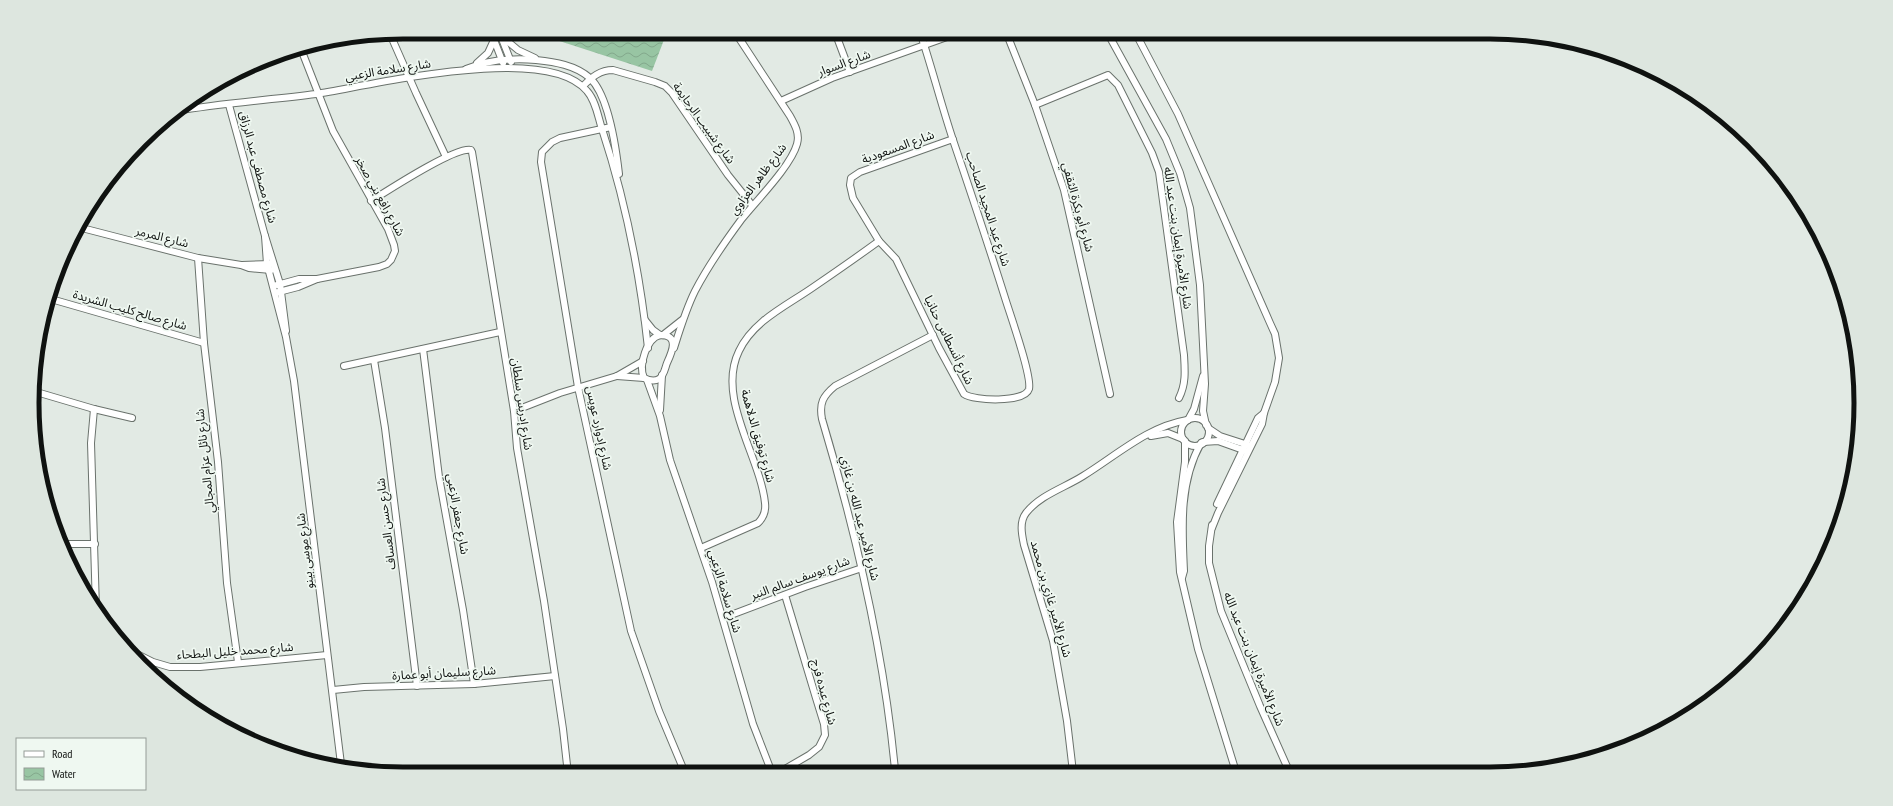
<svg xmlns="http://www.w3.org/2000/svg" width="1893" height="806" font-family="'PT Sans Narrow','Noto Sans Arabic',sans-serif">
<defs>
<pattern id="water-waves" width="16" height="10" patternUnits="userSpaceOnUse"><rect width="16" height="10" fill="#98c5a3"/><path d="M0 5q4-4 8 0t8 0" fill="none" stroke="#82a88b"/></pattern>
</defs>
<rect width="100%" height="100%" fill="#e2eae4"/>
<polygon fill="url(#water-waves)" points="545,32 667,32 652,71 544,36"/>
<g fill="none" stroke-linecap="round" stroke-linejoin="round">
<g stroke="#6a726c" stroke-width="8">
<g id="street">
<polyline points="491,32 503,63"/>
<polyline points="835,32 850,72"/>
<path d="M920,32C932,68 941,104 953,140C971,193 989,247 1006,301C1011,317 1032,376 1029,389C1025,403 974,401 964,394L939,348L896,259L879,241L853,198L850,185L851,178L860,172L953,139"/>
<polyline points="1006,32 1035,105 1064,190 1110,394"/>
<polyline points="1107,32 1166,139 1180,173 1190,208 1200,285 1205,384 1203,411 1206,425"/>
<polyline points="1135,32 1178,114 1270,323 1275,334 1279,358 1275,382 1264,413 1262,424 1218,513 1212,528"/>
<polyline points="390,34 416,93 446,157"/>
<polyline points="500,35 518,50 535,58"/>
<polyline points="502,39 511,62"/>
<polyline points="477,63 488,53 494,40"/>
<path d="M466,69C488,60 512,58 536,60C555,62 575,65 590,78C609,96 616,148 619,174"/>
<path d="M583,86C592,77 600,70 613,70L655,82L665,86L672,93L728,175L752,205"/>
<polyline points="781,101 832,78 961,32"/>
<polyline points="229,105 265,236 280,284 286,331"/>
<path d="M1035,105L1108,75L1118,85L1152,153L1159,172L1184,355C1185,371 1186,384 1179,398"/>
<path d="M176,111C222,103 270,100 316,94C374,85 546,42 587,91C596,101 598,117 602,129C625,199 640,274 648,348"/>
<polyline points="611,127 560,138 552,142 542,152 541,162 578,387 631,631 659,711 685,773"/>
<path d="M371,201C387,191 456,146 471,150L472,152L514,411L517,448L544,601L563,729L568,774"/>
<polyline points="78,227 198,258 241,265 249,268 271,270"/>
<polyline points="265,236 267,264 286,337 294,381 341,764"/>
<polyline points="198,258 204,343 218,462 227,583 238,662"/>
<polyline points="242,265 271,264"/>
<polyline points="277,285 299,279 317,279"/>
<polyline points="275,293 298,287 317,279 379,267 387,264 391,260 395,251 394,245 388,229 333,131 301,49"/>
<polyline points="51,299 204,343"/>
<polyline points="645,320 653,330 660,335"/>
<path d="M660,335C680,335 672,352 667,363C665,368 664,376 659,379C654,382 648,380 644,378C638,365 647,338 660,335Z"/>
<polyline points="663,335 682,320"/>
<path d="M674,348C680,329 686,309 695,291C708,266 724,243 741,220C756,201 791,166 797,144C800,134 795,125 790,116L735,32"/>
<polyline points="423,349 439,477 463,610 474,684"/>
<polyline points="374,360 385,428 417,686"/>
<polyline points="344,366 500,332"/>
<polyline points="617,376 644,378"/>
<polyline points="647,380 660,416 670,460 712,582 753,724 772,773"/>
<polyline points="33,391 94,409 132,418"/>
<polyline points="94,409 91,443 96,609"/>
<polyline points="660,410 662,375"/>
<polyline points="514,411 560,393 617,376 643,361"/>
<circle cx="1195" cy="432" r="14"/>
<polyline points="1188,420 1194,409 1203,376"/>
<polyline points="1208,428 1220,436 1248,445"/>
<polyline points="1151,436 1168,433 1183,439"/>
<polyline points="1185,441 1185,462 1177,522 1180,572 1198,649 1236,772"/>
<polyline points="1203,442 1218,441 1246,451"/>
<polyline points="1217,504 1258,418 1264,413"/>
<polyline points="1212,525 1209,546 1209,563 1221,611 1260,706 1289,771"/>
<polyline points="65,544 95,544"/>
<path d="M701,548L758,523C764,517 766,511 765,503C760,456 716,398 739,351C753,321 786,306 812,288C834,273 857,257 879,241"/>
<path d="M1182,578L1184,571C1182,528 1179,482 1201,443"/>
<polyline points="723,618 805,587 862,568"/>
<polyline points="125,648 153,662 170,667 200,667 327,655"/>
<polyline points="333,690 364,687 474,684 555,676"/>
<path d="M895,770C884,652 856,533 822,419C819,403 823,396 835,386L933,335"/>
<path d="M1073,772L1067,721L1053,641L1024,545C1022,535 1019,522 1026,513C1040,495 1064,488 1083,476C1117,455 1147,427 1187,420"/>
<polyline points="394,773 568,771"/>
<polyline points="778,773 809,755 819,747 825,735 824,724 816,698 785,595"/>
</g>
</g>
<use href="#street" stroke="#fff" stroke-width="6"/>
</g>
<g text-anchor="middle" stroke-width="3.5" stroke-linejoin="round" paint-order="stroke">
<g font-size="12" fill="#0f1210" stroke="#eff8f1">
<text transform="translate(844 63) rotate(-20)" y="4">شارع السوار</text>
<text transform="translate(388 70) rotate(-9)" y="4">شارع سلامة الزعبي</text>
<text transform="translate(704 123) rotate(54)" y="4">شارع شبيب الرحايمة</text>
<text transform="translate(898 147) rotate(-20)" y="4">شارع المسعودية</text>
<text transform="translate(258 167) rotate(75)" y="4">شارع مصطفى عبد الرزاق</text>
<text transform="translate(758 179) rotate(-53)" y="4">شارع ظاهر العزاوي</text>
<text transform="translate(380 196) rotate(61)" y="4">شارع رافع بني صخر</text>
<text transform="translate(1078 207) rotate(75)" y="4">شارع أبو بكرة الثقفي</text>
<text transform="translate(988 209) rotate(72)" y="4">شارع عبد المجيد الصاحب</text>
<text transform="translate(162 237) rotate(14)" y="4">شارع المرمر</text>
<text transform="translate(1178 238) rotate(82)" y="4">شارع الأميرة إيمان بنت عبد الله</text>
<text transform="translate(130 310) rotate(16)" y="4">شارع صالح كليب الشريدة</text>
<text transform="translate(949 340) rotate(64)" y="4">شارع أنسطاس حنانيا</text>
<text transform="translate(522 404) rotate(82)" y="4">شارع إدريس سلطان</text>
<text transform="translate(599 428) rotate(78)" y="4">شارع إدوارد عويس</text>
<text transform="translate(758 436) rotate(74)" y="4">شارع توفيق الدلاهمة</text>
<text transform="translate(205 461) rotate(-96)" y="4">شارع نائل عزام المجالي</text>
<text transform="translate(458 514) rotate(80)" y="4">شارع جعفر الزعبي</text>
<text transform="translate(860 518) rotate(76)" y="4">شارع الأمير عبد الله بن غازي</text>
<text transform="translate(386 524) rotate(-97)" y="4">شارع حسن العساف</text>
<text transform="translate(305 551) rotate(-97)" y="4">شارع موسى بينو</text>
<text transform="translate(800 578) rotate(-20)" y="4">شارع يوسف سالم النبر</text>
<text transform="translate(725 591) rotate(73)" y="4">شارع سلامة الزعبي</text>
<text transform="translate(1051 599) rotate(74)" y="4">شارع الأمير غازي بن محمد</text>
<text transform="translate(235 651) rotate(-4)" y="4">شارع محمد خليل البطحاء</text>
<text transform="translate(1254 659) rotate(68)" y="4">شارع الأميرة إيمان بنت عبد الله</text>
<text transform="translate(444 673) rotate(-3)" y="4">شارع سليمان أبو عمارة</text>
<text transform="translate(824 692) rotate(75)" y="4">شارع عبده فرج</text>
</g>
</g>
<path d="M0 0H1893V806H0ZM403 39H1490A364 364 0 0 1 1854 403V403A364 364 0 0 1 1490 767H403A364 364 0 0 1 39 403V403A364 364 0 0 1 403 39Z" fill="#dde6df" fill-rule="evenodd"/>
<path fill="none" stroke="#0f1210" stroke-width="5" d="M403 39H1490A364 364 0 0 1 1854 403V403A364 364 0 0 1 1490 767H403A364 364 0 0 1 39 403V403A364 364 0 0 1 403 39Z"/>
<rect x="16" y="738" width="130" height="52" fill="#eff8f1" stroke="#959c97"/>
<rect x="24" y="751" width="20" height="6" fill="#ffffff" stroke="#959c97"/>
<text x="52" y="758" font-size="12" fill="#0f1210">Road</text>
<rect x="24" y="768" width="20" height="12" fill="url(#water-waves)" stroke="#959c97"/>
<text x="52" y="778" font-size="12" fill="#0f1210">Water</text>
</svg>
